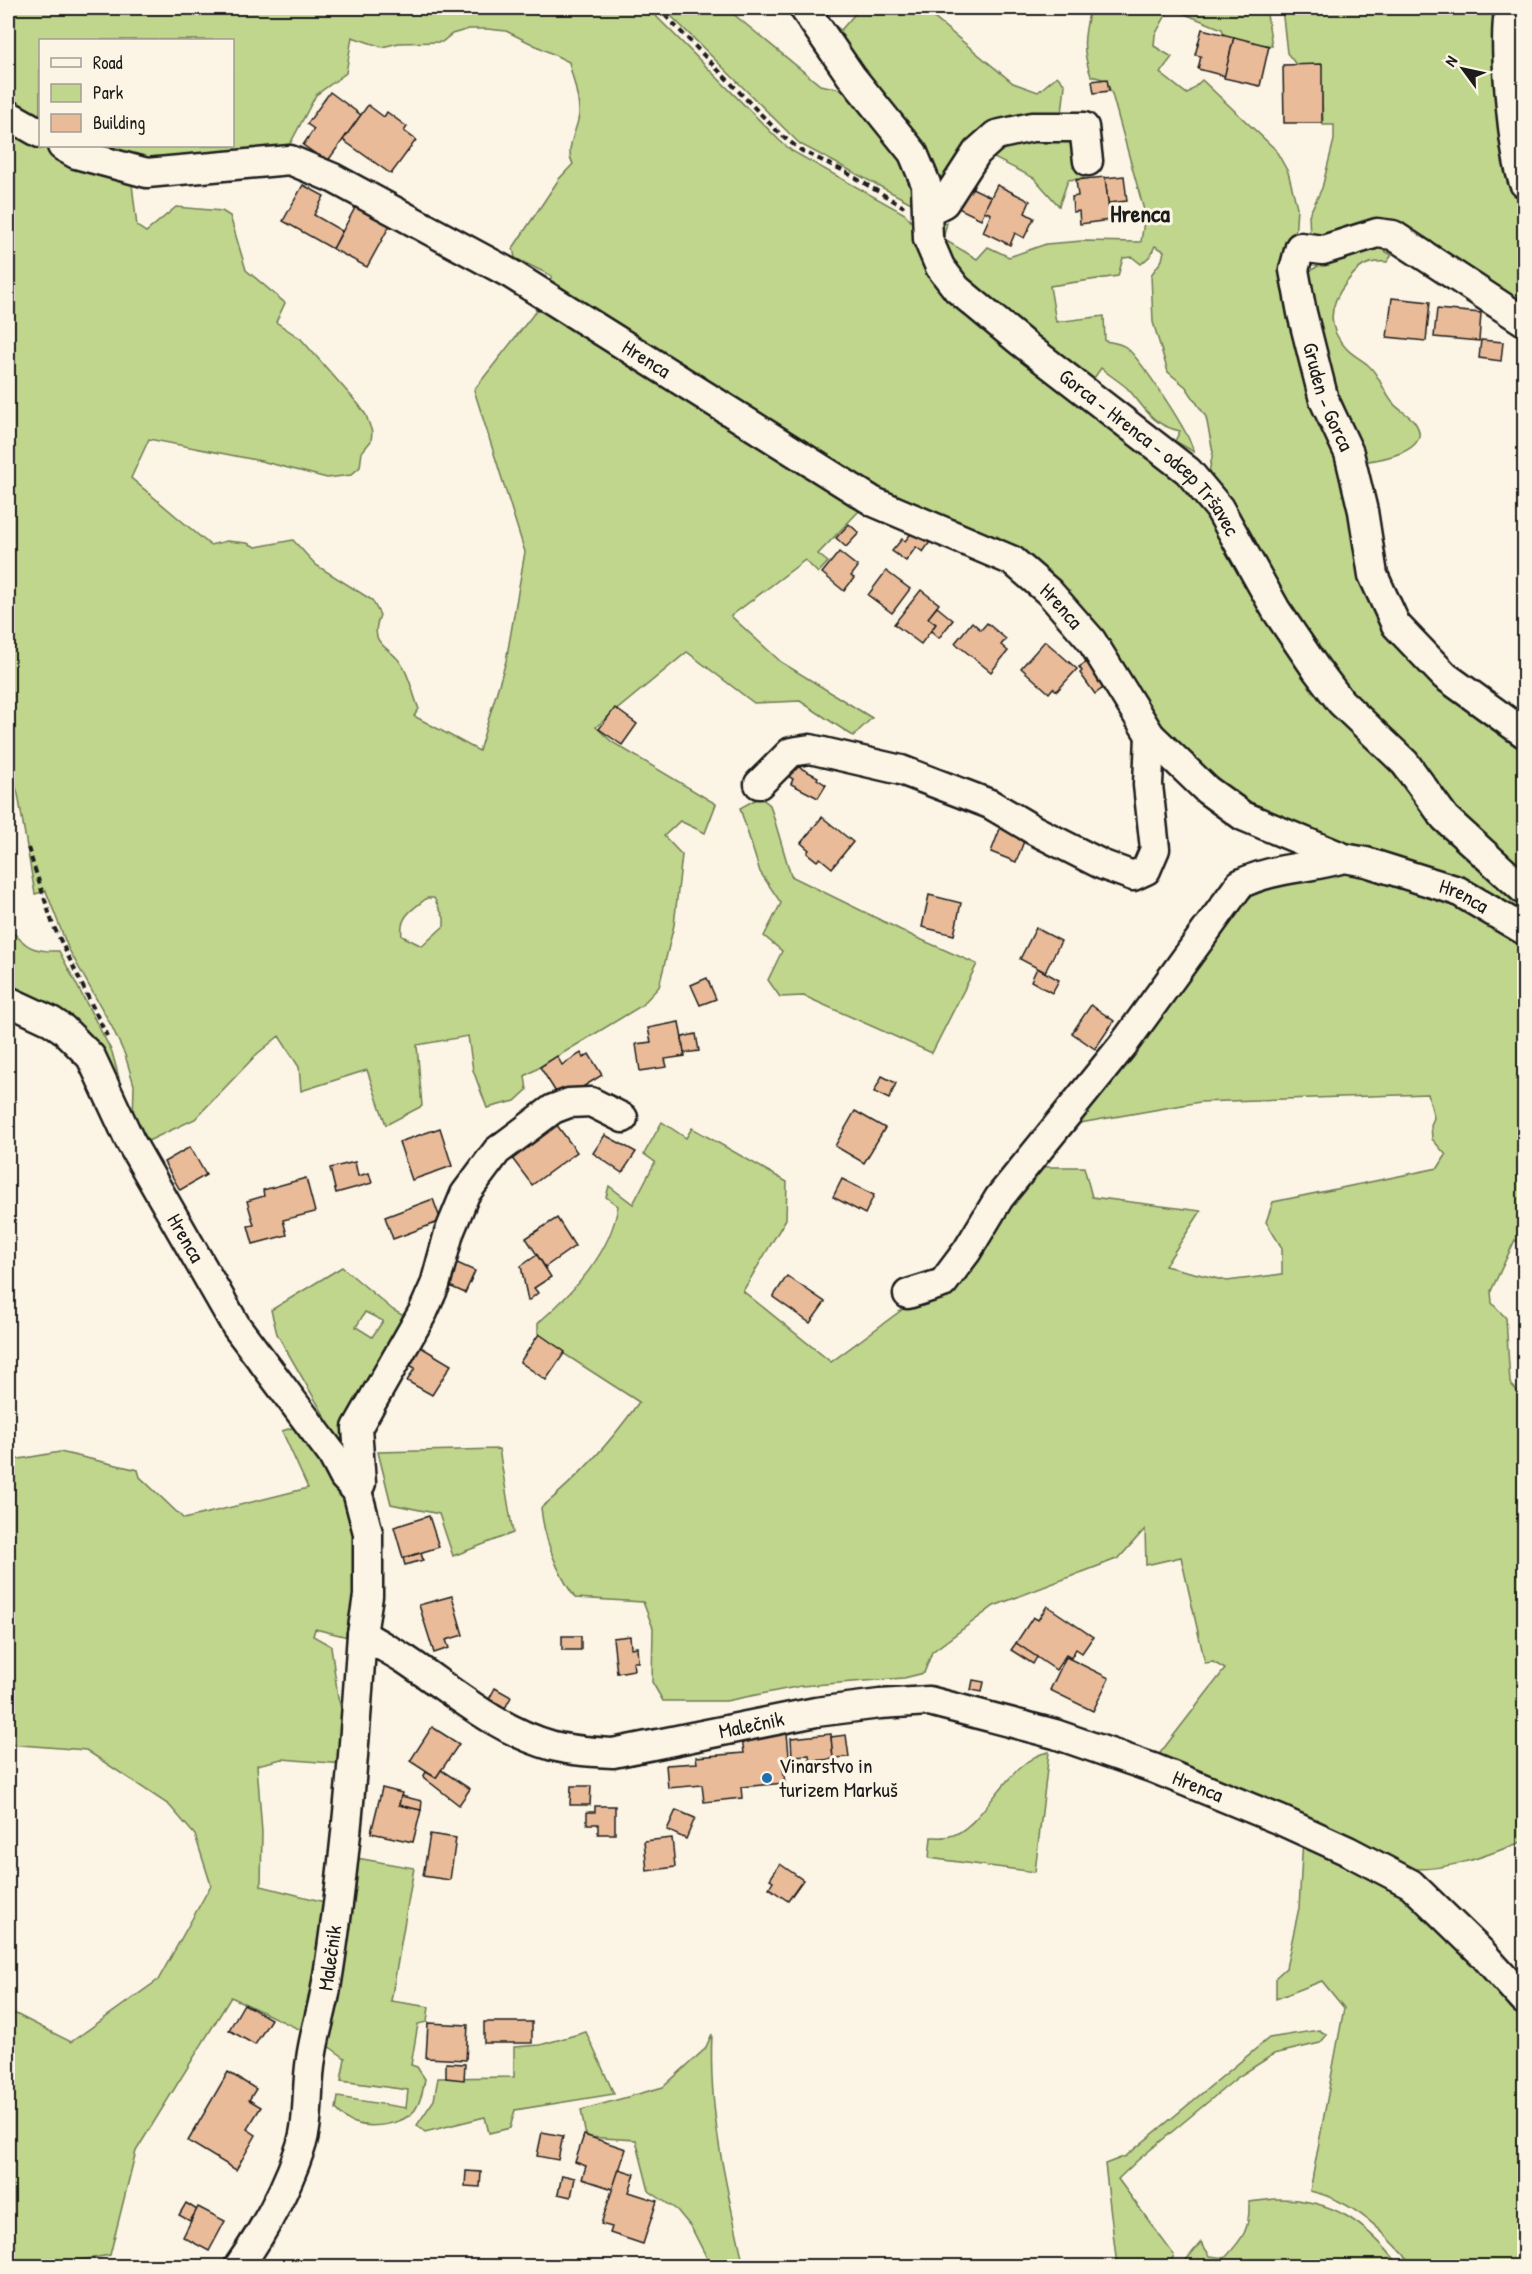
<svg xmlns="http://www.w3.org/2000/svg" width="1532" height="2274" font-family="'Patrick Hand',sans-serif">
<rect width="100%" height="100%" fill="#fcf5e5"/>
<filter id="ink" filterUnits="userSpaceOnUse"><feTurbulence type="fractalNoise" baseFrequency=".0167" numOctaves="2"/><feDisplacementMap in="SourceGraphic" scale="12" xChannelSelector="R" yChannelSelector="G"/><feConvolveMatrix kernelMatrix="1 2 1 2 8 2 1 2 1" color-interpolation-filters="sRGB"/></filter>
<g filter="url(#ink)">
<g fill="#bfd68c" stroke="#6e7954" stroke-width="1.5" fill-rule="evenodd">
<path d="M8,8H648L780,141L792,151L905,214L915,226L920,246L1188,477L1309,666L1415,802L1450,836L1524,897V922L1313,837L1222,789L1178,751L1028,556L997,536L993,539L898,505L545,287L552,276L515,258L513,248L559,179L573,164C564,148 578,130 579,114C580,98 572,77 569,62L506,31L487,29H469L452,34L442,42L399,43L382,47L352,37L346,73L316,95L282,159L129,163L79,146H232V40H40V125L8,103Z"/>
<polygon points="663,8 726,8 820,85 855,92 922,190 913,204 800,144"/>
<polygon points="860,8 922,8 1013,83 1038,92 1057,76 1065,85 1061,123 1011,126 938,194 827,20 841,30"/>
<path d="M1090,8H1115L1125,13L1130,8H1266L1272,46L1225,37L1222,29L1170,8L1155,35L1154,46L1172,57L1160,73L1187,94L1202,80L1275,149L1288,172L1297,207L1294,257L1284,298L1288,322L1300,363L1332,426L1368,583L1524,743V882L1497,859L1317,660L1208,477L1213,452L1206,417L1186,387L1168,372L1153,322L1151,275L1162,260L1164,251L1155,246L1150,256L1141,264L1132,257L1123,258L1118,276L1050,286L1056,322L1104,316L1105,341C1112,342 1121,343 1127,348C1143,363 1189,432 1194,452L1175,441L1180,431C1151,425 1145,407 1127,388C1119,381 1109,375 1101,368L1088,387L951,270L939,225L947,223L943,239L977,259L988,247L1009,257L1046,244L1082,241L1141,242L1145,214L1112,94L1106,80L1091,76C1081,48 1084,36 1090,8Z"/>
<polygon points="1282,8 1496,8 1493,44 1524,195 1524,304 1522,305 1420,248 1310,238 1309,215 1322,188 1334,140 1334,125 1323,125 1321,70 1298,67 1287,53"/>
<path d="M8,120L51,149L131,176L137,226L146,232L176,207L222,211L230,216L246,270L285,303L276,322L301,339L359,405L366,415L372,432L371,441L362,452L360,467L351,475L327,478L261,461L149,439L131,478L210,545L227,541L247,543L256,547L293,540L316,565L372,600L380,615C367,648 391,645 402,665C410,677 413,695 419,709L414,716L479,751L506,661L525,552L474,390L543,302L861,509L818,554L828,562L818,573L805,560L731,616L781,662L872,718L853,736L800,701L754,703L687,652L596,727L612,742L716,804L705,833L680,821L664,836L682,855L674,925L659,987L641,1006L525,1076L527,1090L515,1101L487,1108L473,1070L468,1036L417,1045L422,1106L386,1125L367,1070L301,1091L299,1067L279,1036L257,1054L195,1119L146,1142L133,1121L134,1085L125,1055L112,1027L68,948L46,891L35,894L18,794L8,763ZM427,898H434L444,918V926L422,946L402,936C399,916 412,910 427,898Z"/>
<polygon points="1054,134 1084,144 1084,178 1068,180 1059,206 1034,178 986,154 989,148"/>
<path d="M1377,247L1392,255L1387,262C1367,260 1358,267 1346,283C1329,305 1326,327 1346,348C1352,355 1361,359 1368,365C1380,375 1383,392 1393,403C1399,411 1411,415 1416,424C1433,452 1378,460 1362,462L1355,431L1340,396L1316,352L1305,274L1333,257Z"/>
<polygon points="760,797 770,805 791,876 915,937 977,964 932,1053 804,996 780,997 768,980 782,951 764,936 781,903 760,872 740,808"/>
<path d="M1353,872L1432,890L1524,941V1247L1515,1240L1491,1291L1492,1303L1506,1318L1510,1383L1520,1394L1524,1392V1841C1486,1856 1448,1871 1406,1869L1157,1757L1225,1669L1213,1662L1205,1663L1181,1557L1146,1565L1145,1529L1119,1558L994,1606L932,1652L924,1673L904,1678L801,1686L726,1701H663L652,1682L653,1628L643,1602L575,1598C557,1572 544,1539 541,1508C579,1477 610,1443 639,1402L541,1339L538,1333V1323C573,1293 611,1253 618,1206L606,1197L609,1186L633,1204L655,1162L644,1154L662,1122L686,1138L692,1128L787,1182L786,1219L743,1291L831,1362L926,1292L1237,897L1298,875ZM1428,1094L1434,1118L1431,1125L1432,1139L1446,1155L1438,1168L1273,1202L1266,1222L1282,1248V1274L1227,1281L1165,1266L1201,1211L1092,1197L1084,1167H1046L1047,1159L1080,1123L1200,1102Z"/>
<path d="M8,927C26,947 32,952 59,951L112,1052L119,1078L114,1082L8,992Z"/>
<path d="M342,1267L393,1310L411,1320L391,1361L357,1475L324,1433L328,1422L277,1334L271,1310ZM365,1312L383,1321L372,1337L356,1327Z"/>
<polygon points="301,1425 359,1523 356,1639 315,1629 313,1636 331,1646 338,1697 344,1720 343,1764 282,1759 257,1765 262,1832 261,1886 329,1903 309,2034 231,1997 136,2151 110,2255 47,2266 8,2266 8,2010 71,2042 158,1980 211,1885 195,1835 169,1805 86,1750 8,1744 8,1461 60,1452 138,1470 140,1477 184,1519 308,1488 282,1431"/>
<polygon points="499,1449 513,1533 453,1556 439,1514 391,1504 378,1452"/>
<path d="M1049,1752L1035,1872L929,1858L931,1837C937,1837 944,1838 950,1836C983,1829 1008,1758 1049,1752Z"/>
<path d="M1303,1838L1359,1866L1419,1907L1524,2013V2266H1414C1385,2233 1355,2201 1310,2191L1344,2008L1322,1981L1276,1999V1977L1286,1968L1299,1908Z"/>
<path d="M351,1857L414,1868L391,2001L429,2007L427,2022L418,2024L411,2065L417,2067L425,2079C423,2090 421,2101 415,2110C403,2125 372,2129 354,2123C346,2121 341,2114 336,2109L338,2097L406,2108L408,2090L341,2081L345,2058L321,2041Z"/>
<polygon points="1319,2030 1327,2035 1320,2043 1274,2054 1238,2077 1138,2160 1118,2179 1174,2255 1169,2266 1117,2266 1105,2164 1126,2156 1269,2038"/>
<polygon points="586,2032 614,2094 515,2110 510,2128 489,2133 485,2117 425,2132 417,2125 434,2100 438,2078 514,2077 514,2047 540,2045"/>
<path d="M712,2034C708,2113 727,2190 744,2266H711L691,2227L677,2210L649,2191L636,2140L586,2137L581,2110L663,2087L705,2049Z"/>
<path d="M1275,2199C1333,2198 1366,2223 1400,2266H1181L1201,2242L1210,2256L1225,2258C1243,2238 1250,2230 1249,2202Z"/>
</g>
<g fill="#e9bb99" stroke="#1c1c1c" stroke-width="1.5">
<polygon points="1202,29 1234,37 1225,76 1198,69 1201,56 1195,55"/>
<polygon points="1234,37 1269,46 1260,86 1224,78"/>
<polygon points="1322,64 1322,123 1284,123 1283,65"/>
<polygon points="1107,79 1109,91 1094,93 1092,81"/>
<polygon points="330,92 361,115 327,162 303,145 314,129 307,124"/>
<polygon points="368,105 384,117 387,112 407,127 404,131 416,140 391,174 343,140"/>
<polygon points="1124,176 1127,201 1108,203 1105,178"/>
<polygon points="1105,177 1110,220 1080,224 1079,211 1073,212 1072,197 1078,196 1076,180"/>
<polygon points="303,185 324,196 314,215 342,231 333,249 283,221"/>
<polygon points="966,185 991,197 981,219 956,207"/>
<polygon points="997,185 1030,201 1025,213 1034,218 1024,238 1015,233 1010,245 983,232 991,214 984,211"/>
<polygon points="356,206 390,225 367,267 333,249"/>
<polygon points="1392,298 1430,302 1426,341 1387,337"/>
<polygon points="1437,309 1481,313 1479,341 1434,337"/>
<polygon points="1481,340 1503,342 1501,361 1479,358"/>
<polygon points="849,524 859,533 846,547 836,538"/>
<polygon points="914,530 930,542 923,552 916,547 906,561 892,551 902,539 905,541"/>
<polygon points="839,552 858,567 851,576 854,578 844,591 822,573"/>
<polygon points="886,571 910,589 892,613 868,595"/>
<polygon points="921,590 939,604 928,618 936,624 921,644 894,624"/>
<polygon points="937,607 953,620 939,638 931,631 936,624 928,618"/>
<polygon points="972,622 981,630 987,623 1006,639 1001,645 1008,651 991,672 955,643"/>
<polygon points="1045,641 1077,669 1057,691 1053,688 1049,693 1021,668"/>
<polygon points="1090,660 1107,685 1095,694 1080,673 1082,671 1079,667"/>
<polygon points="615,708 637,724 622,745 599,729"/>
<polygon points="791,763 818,777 817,779 826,785 818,798 791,784 793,779 785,774"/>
<polygon points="822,817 853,842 832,868 820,858 817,861 807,853 809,850 801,843"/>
<polygon points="1001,826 1026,836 1016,862 991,852"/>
<polygon points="929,895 961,903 954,935 922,927"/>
<polygon points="1036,928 1061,941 1045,972 1020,959"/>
<polygon points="1037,968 1059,980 1052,993 1031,981"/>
<polygon points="707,978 716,999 700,1005 691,985"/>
<polygon points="1091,1005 1114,1021 1095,1049 1072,1033"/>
<polygon points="679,1022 685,1056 665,1059 667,1067 640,1071 636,1044 651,1042 648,1028"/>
<polygon points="696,1034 699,1051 684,1053 682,1037"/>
<polygon points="581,1053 583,1058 589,1054 602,1075 573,1093 559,1097 540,1067 557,1056 562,1065"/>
<polygon points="882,1076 896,1083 889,1099 874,1092"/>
<polygon points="855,1111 885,1128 864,1163 835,1146"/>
<polygon points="553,1120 577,1152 532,1185 508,1153"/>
<polygon points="440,1128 452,1166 412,1180 399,1142"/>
<polygon points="605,1135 636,1152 622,1173 593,1153"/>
<polygon points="190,1147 206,1175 180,1190 164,1162"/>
<polygon points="355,1162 358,1176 369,1173 372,1183 336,1193 330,1168"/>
<polygon points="306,1178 315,1212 283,1220 287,1235 253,1244 248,1226 254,1225 247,1201 264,1196 263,1190"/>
<polygon points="842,1179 874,1195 865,1214 833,1197"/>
<polygon points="433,1199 441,1221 393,1239 385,1217"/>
<polygon points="557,1218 575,1246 545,1267 526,1238"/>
<polygon points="537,1255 551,1277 534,1288 538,1293 528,1301 521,1266"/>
<polygon points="455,1262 475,1271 465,1293 445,1284"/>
<polygon points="787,1276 825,1302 810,1323 773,1297"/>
<polygon points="539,1334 565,1352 546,1380 520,1362"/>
<polygon points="419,1346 451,1365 432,1395 407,1381 415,1368 408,1364"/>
<polygon points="429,1516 439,1547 403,1558 394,1527"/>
<polygon points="421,1553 423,1560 405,1565 403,1558"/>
<polygon points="452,1596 463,1635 446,1640 449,1648 434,1653 419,1605"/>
<polygon points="1047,1606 1093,1637 1082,1653 1076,1649 1071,1658 1066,1655 1056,1670 1016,1643 1033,1617 1038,1620"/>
<rect x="562" y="1636" width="19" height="14"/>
<polygon points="630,1636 631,1648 637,1647 638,1662 633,1662 634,1670 617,1673 613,1638"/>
<polygon points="1016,1643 1037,1657 1033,1664 1011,1650"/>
<polygon points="1066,1657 1109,1678 1093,1711 1050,1690"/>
<polygon points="973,1680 984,1682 982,1692 971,1690"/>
<polygon points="495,1688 511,1697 503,1712 487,1703"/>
<polygon points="432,1727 459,1744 436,1778 410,1761"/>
<polygon points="787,1733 790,1767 783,1768 785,1783 741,1787 742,1798 704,1802 702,1785 668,1788 666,1765 697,1763 696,1757 744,1753 742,1737"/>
<polygon points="831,1734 833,1759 810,1761 809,1755 792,1756 791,1738"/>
<polygon points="846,1735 849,1757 833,1758 831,1737"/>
<polygon points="441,1770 470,1789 459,1805 423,1777 426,1772 436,1778"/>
<polygon points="571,1786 591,1786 590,1805 570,1805"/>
<polygon points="382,1788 402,1793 399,1805 421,1810 413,1842 371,1833"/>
<polygon points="401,1796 422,1801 421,1810 399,1805"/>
<polygon points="595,1806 615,1806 615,1834 598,1834 598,1824 587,1824 587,1812 595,1812"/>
<polygon points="676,1810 695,1818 686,1839 667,1830"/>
<polygon points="430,1834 456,1838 450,1880 423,1876"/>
<polygon points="672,1838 675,1867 647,1871 644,1841"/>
<polygon points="780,1864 803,1880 788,1901 769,1888 773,1881 770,1879"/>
<polygon points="244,2004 271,2019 255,2045 229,2030"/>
<rect x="484" y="2022" width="48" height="21"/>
<polygon points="428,2023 468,2025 466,2060 426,2058"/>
<polygon points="446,2063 465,2064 464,2080 446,2078"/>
<polygon points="228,2072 256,2089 249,2100 261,2107 247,2129 256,2135 236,2170 188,2141"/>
<polygon points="542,2132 563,2136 558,2160 537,2156"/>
<polygon points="584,2135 626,2149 613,2189 582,2179 586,2166 575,2162"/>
<polygon points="619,2169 635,2174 629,2192 657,2201 643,2244 610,2233 612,2227 601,2224"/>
<polygon points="466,2171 481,2172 480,2187 465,2186"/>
<polygon points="562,2175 575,2178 571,2197 558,2194"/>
<polygon points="186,2203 197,2210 190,2221 179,2215"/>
<polygon points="198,2207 225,2221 209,2251 183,2237"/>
</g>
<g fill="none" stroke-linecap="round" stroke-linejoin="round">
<g stroke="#1c1c1c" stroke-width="33">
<g id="minor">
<path id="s1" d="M804,8L851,76L913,153L926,184L928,239L940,267L957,289L1021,342L1188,471L1219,508L1276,610L1316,669L1341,702L1405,763L1445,818L1524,890"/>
<path d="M1510,8C1502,37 1513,154 1524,183"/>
<polyline points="8,115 40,133"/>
<path id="s2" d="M62,146L76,154L147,173L290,160L333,178L511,274L874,502L1013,561L1049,592L1091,640L1150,735L1207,790L1243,816L1344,858L1366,862L1458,891L1524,930"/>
<polyline points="928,211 944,203 977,152 996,135 1032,127 1084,127 1088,161"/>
<path id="s3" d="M1524,321L1393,235L1377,233L1323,250L1300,247L1294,270L1302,313L1324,400L1349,453L1363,511L1373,575L1396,625L1445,676L1524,733"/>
<polyline points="759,784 791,752 810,749 901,770 990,804 1034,830 1103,865 1133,876 1146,870 1155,849 1148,785 1150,735"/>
<path id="s4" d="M8,1001L51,1021L63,1029L91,1057L130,1141L236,1326L332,1454L344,1477L357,1491L368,1533V1596L362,1634C354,1752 345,1871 326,1988C322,2012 314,2035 311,2059C306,2088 310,2121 300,2149C286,2190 263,2232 239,2266"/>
<path d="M908,1294L943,1283L967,1251L999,1198L1123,1045L1240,884C1274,867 1307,869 1344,858"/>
<polyline points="357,1491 361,1483 357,1428 423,1312 435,1285 449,1233 465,1194 497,1151 553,1109 569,1103 591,1102 623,1118"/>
<path id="s5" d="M362,1634C376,1643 392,1651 406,1660C452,1691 498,1731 553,1746C573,1751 593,1752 613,1753L816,1712L880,1704L929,1701L1055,1734L1153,1768L1280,1820L1348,1851L1411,1884L1481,1952L1524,2000"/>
</g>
</g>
<g stroke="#1c1c1c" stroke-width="4" stroke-dasharray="6 4.5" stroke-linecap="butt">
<polyline points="658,8 781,135 802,151 842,170 904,207"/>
<polyline points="28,848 53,925 107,1036"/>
</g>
<use href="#minor" stroke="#fcf5e5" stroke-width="28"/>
</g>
</g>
<circle fill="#1f6fb2" stroke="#fcf5e5" stroke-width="2" cx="767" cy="1778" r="6"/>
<g text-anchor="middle" stroke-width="6" stroke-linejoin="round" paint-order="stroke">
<g font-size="21" fill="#1c1c1c" stroke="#fcf5e5">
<text dy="7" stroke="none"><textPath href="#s2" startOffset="642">Hrenca</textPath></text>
<text dy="7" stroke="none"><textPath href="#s3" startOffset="408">Gruden - Gorca</textPath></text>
<text dy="7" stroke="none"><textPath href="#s1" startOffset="582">Gorca - Hrenca - odcep Tršavec</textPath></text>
<text dy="7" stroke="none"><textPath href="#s2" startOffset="1128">Hrenca</textPath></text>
<text dy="7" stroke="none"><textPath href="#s2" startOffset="1644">Hrenca</textPath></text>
<text dy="7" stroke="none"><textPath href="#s4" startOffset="306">Hrenca</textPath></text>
<text dy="7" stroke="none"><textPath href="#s5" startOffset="424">Malečnik</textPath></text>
<text dy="7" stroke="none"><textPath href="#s5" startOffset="886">Hrenca</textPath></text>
<text transform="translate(330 1958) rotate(-82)" y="7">Malečnik</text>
</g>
<g font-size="21" fill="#1c1c1c" stroke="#fcf5e5" text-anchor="start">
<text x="779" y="1773">Vinarstvo in<tspan x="779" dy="24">turizem Markuš</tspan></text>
</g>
<g font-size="24" font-weight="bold" fill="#1c1c1c" stroke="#fcf5e5">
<text x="1140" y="222">Hrenca</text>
</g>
</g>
<rect width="1532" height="2274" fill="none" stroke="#fcf5e5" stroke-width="30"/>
<rect x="15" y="15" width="1502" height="2244" fill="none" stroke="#1c1c1c" stroke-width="2" filter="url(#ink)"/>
<rect x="39" y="39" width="195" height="108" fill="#fcf5e5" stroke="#a29e95" stroke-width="1.5"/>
<rect x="51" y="58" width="30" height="9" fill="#fcf5e5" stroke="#a29e95" stroke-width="1.5"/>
<text x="93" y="69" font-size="18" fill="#1c1c1c">Road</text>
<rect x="51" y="84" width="30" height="18" fill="#bfd68c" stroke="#a29e95" stroke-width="1.5"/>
<text x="93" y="99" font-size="18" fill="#1c1c1c">Park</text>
<rect x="51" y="114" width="30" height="18" fill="#e9bb99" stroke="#a29e95" stroke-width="1.5"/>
<text x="93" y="129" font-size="18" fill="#1c1c1c">Building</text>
<g transform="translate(1463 69) rotate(303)" stroke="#fcf5e5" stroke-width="4.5" paint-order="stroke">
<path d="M0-4.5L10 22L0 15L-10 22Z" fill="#1c1c1c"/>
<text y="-9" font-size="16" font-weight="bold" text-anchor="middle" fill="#1c1c1c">N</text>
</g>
</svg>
